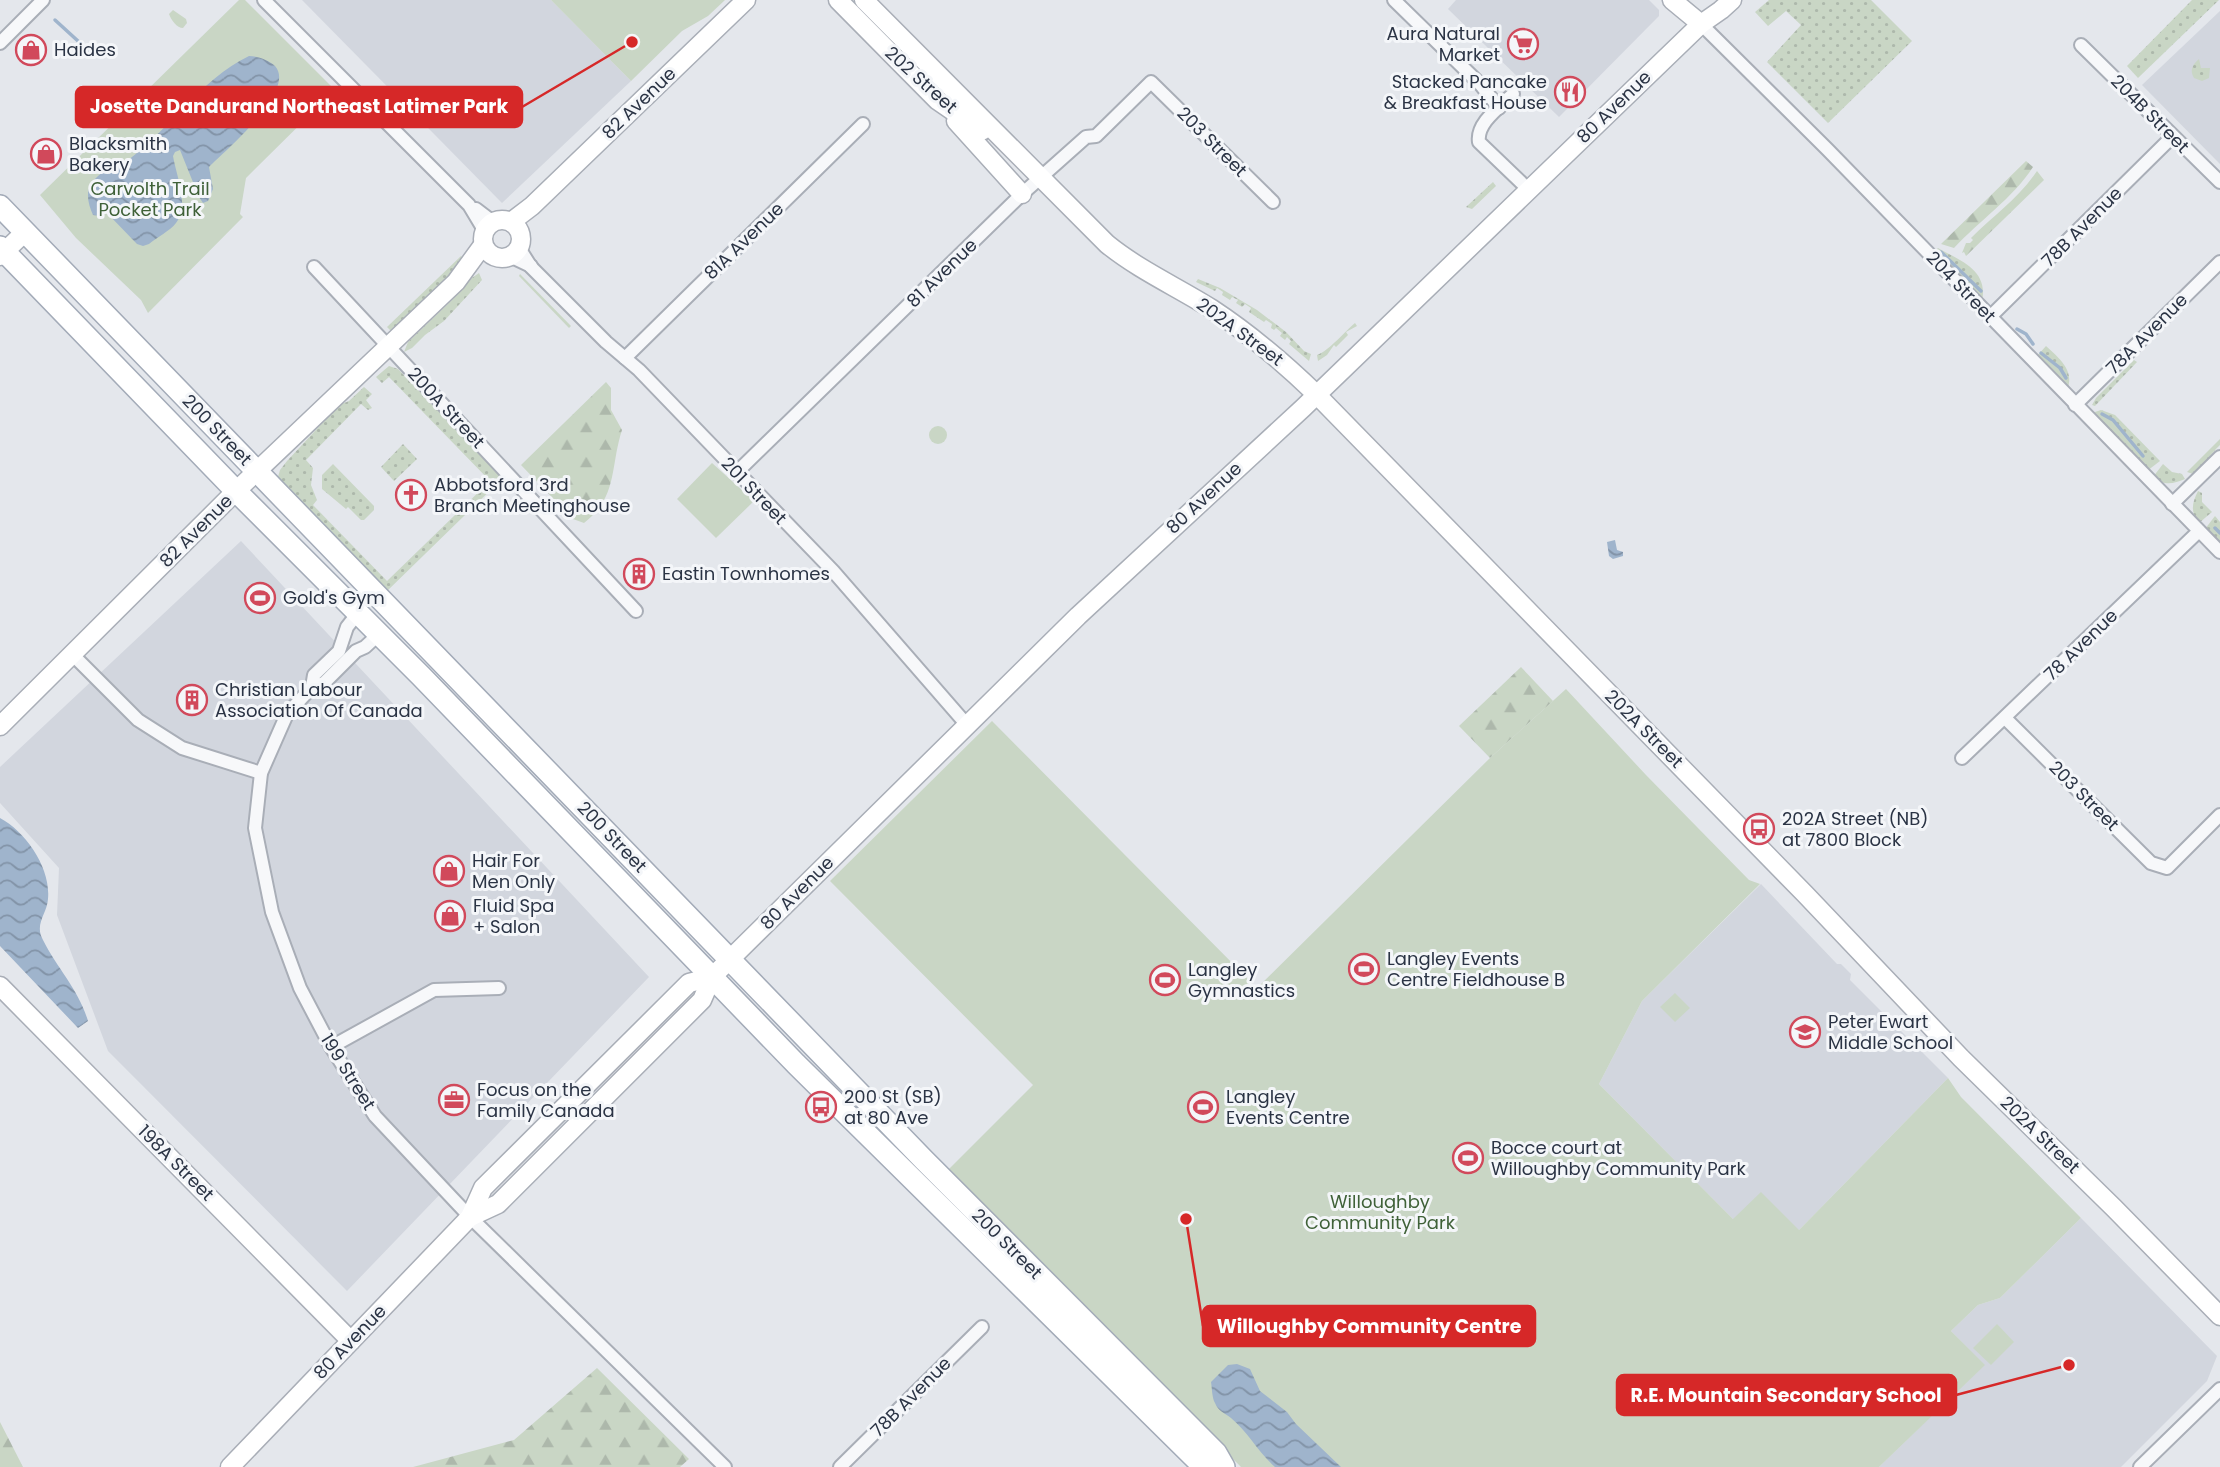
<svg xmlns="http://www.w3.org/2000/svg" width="2220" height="1467" font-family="Poppins,sans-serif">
<defs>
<pattern id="grass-dots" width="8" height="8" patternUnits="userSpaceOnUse" patternTransform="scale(1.75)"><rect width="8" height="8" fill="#c9d6c5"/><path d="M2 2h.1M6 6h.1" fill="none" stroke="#adb8ab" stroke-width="1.8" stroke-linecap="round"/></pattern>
<pattern id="forest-firs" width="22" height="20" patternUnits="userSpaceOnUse" patternTransform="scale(1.75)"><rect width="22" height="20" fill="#c9d6c5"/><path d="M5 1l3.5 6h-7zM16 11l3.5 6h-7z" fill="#adb8ab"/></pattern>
<pattern id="water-waves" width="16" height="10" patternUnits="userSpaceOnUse" patternTransform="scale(1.75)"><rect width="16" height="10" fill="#9fb4cc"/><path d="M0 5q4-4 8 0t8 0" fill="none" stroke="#8293a7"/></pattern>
</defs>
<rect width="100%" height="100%" fill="#e4e7ec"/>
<g fill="#d2d6de">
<polygon points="302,0 551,0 631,81 502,203"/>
<polygon points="1456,0 1649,0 1659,10 1659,16 1559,117 1448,9"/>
<polygon points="2220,11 2220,164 2142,85"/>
<polygon points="241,541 649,977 347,1291 108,1051 57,915 59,868 0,803 0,767"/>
<polygon points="1761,884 1837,964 1841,964 1851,974 1850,980 1948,1078 1799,1230 1733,1219 1599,1084 1642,1001"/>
<polygon points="2081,1218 2217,1356 2207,1381 2121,1467 1879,1467 1984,1365 1951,1331 1978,1305 2000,1298"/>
</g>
<g fill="url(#grass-dots)">
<polygon points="1769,0 1871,0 1912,41 1828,123 1767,62 1801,25 1786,11 1768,26 1755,12"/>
<polygon points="2192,0 2219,0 2138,78 2127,66"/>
<path d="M2199,59L2201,68H2210L2209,78L2202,81L2194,78C2189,70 2193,64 2199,59Z"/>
<polygon points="1493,182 1496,186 1472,209 1466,207"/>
<path d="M1938,248C1958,260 1989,269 1982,301L1935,251Z"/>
<polygon points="461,256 466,262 391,331 387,327"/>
<polygon points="479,273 482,280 444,321 425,335 412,348 404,352 408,342 453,299 463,284"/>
<polygon points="520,274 571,326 569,328 519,276"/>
<polygon points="1198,279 1220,288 1257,310 1286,332 1304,351 1311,354 1309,361 1289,344 1291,341 1287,337 1285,340 1280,336 1282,333 1276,328 1274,330 1271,328 1272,324 1266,320 1264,322 1249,312 1251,308 1245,304 1242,307 1236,303 1238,300 1232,297 1230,300 1222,295 1223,292 1217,288 1215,291 1196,282"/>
<path d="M1355,323L1357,326L1346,332L1348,335L1336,347L1334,345L1327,355L1318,361L1317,355C1329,351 1346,330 1355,323Z"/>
<path d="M2046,346C2059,358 2074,370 2068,388L2037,356Z"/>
<polygon points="2134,360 2137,362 2095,406 2092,405 2096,398"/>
<polygon points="389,366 398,369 504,477 384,594 277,480 280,470 287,461 339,405 349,401 364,387 372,394 366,400 372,408 368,410 361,404 306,460 313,468 311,485 317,500 313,505 387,581 490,481 389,377 382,383 376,377"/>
<polygon points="2101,410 2115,415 2160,461 2147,471 2092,413"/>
<path d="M2220,439V445C2210,454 2204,466 2193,474L2187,472Z"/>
<polygon points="403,444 417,459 394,481 381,467"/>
<polygon points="333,464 374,506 374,510 364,520 361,520 348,507 346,509 322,489 322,475"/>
<path d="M2163,464L2172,472L2182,474L2185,479C2173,484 2164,486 2153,477Z"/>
<path d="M2198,491L2202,493V502L2212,512L2199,523C2190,512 2192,503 2198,491Z"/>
<polygon points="2215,516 2220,522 2220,545 2205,529"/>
</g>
<g fill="url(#forest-firs)">
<path d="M2026,161L2033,167C2013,198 1979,221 1954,248L1941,244Z"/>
<path d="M2037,171L2044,180L1966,256L1964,252L1962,253L1966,243H1970L1973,240L1971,238C1993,216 2019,198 2037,171Z"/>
<path d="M606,382L611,388V410L622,430C610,467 618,497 584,523L573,519L521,465Z"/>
<polygon points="1521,667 1553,701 1490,758 1459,726"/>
<polygon points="597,1368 689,1459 680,1467 413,1467 514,1440"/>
<polygon points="0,1422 23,1467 0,1467"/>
</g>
<g fill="#c9d6c5">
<polygon points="239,0 245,0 335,90 246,178 240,214 243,217 148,313 141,300 76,238 40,195"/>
<polygon points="551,0 725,0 708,16 682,31 631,81"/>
<path d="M173,10L186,19L187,23L183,28C177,28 171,20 169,14Z"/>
<circle cx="938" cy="435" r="9"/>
<polygon points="712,463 754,501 716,538 677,499"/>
<polygon points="1566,689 1646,775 1749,880 1760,884 1642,1001 1599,1084 1733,1219 1761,1192 1799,1230 1948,1078 1961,1097 2081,1218 2000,1298 1978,1305 1951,1331 1985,1365 1879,1467 1241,1467 947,1171 1033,1085 830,881 992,721 1257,988 1490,758"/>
<polygon points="1675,993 1690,1008 1675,1022 1660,1007"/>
<polygon points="1997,1324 2014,1342 1991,1365 1973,1348"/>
</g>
<g fill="url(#water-waves)">
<path d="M249,56C258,56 269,60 275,66C297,90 225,151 209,167L213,189L208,201L203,203L199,197L180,150L175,152L173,156C176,175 190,206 176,223C170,231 157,237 149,244L143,246L137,244L106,212L99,216L93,215C89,206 85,194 91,184C95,178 105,169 112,166C118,164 121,165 127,161C170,129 200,80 249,56Z"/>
<polygon points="1615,540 1617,550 1623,552 1623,556 1613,559 1609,556 1607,542"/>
<path d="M0,818C26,832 51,868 48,899C47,914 34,924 43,940C57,968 79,990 88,1021L78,1028L0,946Z"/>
<path d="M1237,1364L1250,1369L1260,1391L1287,1412L1296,1424L1341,1467H1275C1258,1452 1248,1432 1231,1418C1225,1413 1218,1411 1215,1403C1212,1398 1212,1388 1211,1382L1228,1365Z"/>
</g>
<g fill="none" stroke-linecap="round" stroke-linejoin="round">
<g stroke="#9fb4cc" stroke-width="3.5">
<polyline points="55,20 90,52"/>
<polyline points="1941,252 1981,291"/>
<polyline points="2017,329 2026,334 2033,344"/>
<polyline points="2041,353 2060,368 2066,378"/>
<polyline points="2102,414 2113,420 2143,456"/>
<polyline points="2215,528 2220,533"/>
</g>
<g stroke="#a9aeb7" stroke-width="16">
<g id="street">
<polyline points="264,0 469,205 484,230"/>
<polyline points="1394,0 1481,85 1499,108"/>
<polyline points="1701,24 1827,149 2220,552"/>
<polyline points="0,43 43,0"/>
<polyline points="2081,45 2220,182"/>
<path d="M1513,94C1500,107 1476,123 1479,142L1529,190"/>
<polyline points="476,209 493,222"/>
<polyline points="519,248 531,267 606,342 639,370 833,571 967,725"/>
<polyline points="510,256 531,266"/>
<polyline points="314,267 636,611"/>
<polyline points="1990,317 2172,137"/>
<polyline points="625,358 863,124"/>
<polyline points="2075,405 2220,262"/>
<polyline points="736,473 1022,194 1086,137 1096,136 1151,82 1273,202"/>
<polyline points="2172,504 2220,457"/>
<polyline points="379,634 365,647 356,651 324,683 312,687 287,714 261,773 255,828 272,912 300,988 331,1047 375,1116 470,1217 725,1467"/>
<polyline points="72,654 138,720 182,748 261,773"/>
<polyline points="312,687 314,675 339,651 347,627 358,613"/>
<polyline points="2005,718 2151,863 2167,868 2220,815"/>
<polyline points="1962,758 2199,531"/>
<polyline points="331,1047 434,990 499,988"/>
<polyline points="840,1467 982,1327"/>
<polyline points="2140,1467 2220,1389"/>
</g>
</g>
<g stroke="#a9aeb7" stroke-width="21">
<g id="secondary">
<polyline points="838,0 937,100 982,131"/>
<path d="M864,0L1107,244C1139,270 1177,287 1212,309C1250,334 1284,363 1316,394L1805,894L1961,1058L2114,1208L2220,1316"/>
<polyline points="1672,0 1701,24"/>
<polyline points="956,121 1022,194"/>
<circle cx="502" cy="239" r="19"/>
<polyline points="511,222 532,206 746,0"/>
<polyline points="0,256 25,232"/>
<polyline points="0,726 236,491 456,282 483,245"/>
<polyline points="0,986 351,1341"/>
<polyline points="470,1217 498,1204 702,1000 712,977 1078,616 1303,408 1701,24 1721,10 1732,0"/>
<polyline points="230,1467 470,1217 483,1188 689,983 712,977"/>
</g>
</g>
<g stroke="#a3abb8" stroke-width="24">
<g id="primary">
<polyline points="0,206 924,1160 1216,1453 1224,1467"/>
<polyline points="0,247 236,491 421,676 796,1064 1204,1467"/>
</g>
</g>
<use href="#street" stroke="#f7f8fa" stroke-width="12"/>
<use href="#secondary" stroke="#fff" stroke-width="18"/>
<use href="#primary" stroke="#fff" stroke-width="21"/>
</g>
<defs>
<g id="supermarket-ring" transform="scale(1.575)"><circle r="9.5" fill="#f4f6f9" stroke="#d1495b" stroke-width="1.5"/><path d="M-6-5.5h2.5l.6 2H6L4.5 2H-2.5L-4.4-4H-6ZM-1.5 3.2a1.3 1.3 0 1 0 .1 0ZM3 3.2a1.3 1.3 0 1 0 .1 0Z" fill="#d1495b"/></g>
<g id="shop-ring" transform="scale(1.575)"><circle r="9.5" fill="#f4f6f9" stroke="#d1495b" stroke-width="1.5"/><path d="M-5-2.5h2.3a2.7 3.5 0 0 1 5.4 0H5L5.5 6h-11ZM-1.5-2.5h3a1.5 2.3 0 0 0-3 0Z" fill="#d1495b"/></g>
<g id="restaurant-ring" transform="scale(1.575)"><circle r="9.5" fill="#f4f6f9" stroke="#d1495b" stroke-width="1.5"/><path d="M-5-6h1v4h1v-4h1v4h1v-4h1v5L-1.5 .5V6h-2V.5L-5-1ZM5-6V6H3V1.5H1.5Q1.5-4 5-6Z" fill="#d1495b"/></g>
<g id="church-ring" transform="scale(1.575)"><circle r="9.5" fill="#f4f6f9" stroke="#d1495b" stroke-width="1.5"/><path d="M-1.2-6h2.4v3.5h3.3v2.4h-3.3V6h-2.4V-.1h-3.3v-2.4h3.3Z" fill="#d1495b"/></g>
<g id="building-ring" transform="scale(1.575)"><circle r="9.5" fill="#f4f6f9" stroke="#d1495b" stroke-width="1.5"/><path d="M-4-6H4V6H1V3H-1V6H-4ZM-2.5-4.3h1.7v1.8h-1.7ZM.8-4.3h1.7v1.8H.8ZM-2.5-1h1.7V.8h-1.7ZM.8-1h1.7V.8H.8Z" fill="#d1495b"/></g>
<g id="stadium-ring" transform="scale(1.575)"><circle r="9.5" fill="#f4f6f9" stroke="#d1495b" stroke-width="1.5"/><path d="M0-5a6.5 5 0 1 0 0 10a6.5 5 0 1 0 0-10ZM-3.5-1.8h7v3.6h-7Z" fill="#d1495b"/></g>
<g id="bus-ring" transform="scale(1.575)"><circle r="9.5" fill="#f4f6f9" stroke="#d1495b" stroke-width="1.5"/><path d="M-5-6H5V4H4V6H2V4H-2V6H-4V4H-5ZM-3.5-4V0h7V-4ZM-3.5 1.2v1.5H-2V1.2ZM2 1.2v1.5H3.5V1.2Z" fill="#d1495b"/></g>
<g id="school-ring" transform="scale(1.575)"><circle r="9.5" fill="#f4f6f9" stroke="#d1495b" stroke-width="1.5"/><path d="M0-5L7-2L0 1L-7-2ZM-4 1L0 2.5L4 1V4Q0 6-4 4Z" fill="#d1495b"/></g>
<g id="office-ring" transform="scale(1.575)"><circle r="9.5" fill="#f4f6f9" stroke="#d1495b" stroke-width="1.5"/><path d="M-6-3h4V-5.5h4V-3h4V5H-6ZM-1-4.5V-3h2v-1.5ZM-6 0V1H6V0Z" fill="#d1495b"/></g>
</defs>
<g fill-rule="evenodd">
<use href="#supermarket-ring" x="1523" y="44"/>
<use href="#shop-ring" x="31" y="50"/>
<use href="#restaurant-ring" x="1570" y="92"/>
<use href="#shop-ring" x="46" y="154"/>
<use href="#church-ring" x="411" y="495"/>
<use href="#building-ring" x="639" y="574"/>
<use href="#stadium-ring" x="260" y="598"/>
<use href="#building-ring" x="192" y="700"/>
<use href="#bus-ring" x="1759" y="829"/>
<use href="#shop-ring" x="449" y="871"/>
<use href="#shop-ring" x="450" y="916"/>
<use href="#stadium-ring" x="1364" y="969"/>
<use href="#stadium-ring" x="1165" y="980"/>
<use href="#school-ring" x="1805" y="1032"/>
<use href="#office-ring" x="454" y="1100"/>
<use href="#bus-ring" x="821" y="1107"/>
<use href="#stadium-ring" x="1203" y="1107"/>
<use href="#stadium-ring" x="1468" y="1158"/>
</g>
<g text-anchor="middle" stroke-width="6" stroke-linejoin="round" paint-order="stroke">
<g font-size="18" fill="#2b3445" stroke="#f4f6f9" text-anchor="start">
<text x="1500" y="40" text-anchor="end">Aura Natural<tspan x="1500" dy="21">Market</tspan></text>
<text x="54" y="56">Haides</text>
<text x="1547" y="88" text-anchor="end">Stacked Pancake<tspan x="1547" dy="21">&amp; Breakfast House</tspan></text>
<text x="69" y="150">Blacksmith<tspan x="69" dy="21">Bakery</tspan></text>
<text x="434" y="491">Abbotsford 3rd<tspan x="434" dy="21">Branch Meetinghouse</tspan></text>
<text x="662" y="580">Eastin Townhomes</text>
<text x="283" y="604">Gold's Gym</text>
<text x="215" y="696">Christian Labour<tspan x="215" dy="21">Association Of Canada</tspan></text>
<text x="1782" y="825">202A Street (NB)<tspan x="1782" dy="21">at 7800 Block</tspan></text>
<text x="472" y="867">Hair For<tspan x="472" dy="21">Men Only</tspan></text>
<text x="473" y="912">Fluid Spa<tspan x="473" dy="21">+ Salon</tspan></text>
<text x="1387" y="965">Langley Events<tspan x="1387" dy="21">Centre Fieldhouse B</tspan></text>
<text x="1188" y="976">Langley<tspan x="1188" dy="21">Gymnastics</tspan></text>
<text x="1828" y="1028">Peter Ewart<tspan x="1828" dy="21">Middle School</tspan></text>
<text x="477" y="1096">Focus on the<tspan x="477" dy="21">Family Canada</tspan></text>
<text x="844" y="1103">200 St (SB)<tspan x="844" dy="21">at 80 Ave</tspan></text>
<text x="1226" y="1103">Langley<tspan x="1226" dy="21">Events Centre</tspan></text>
<text x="1491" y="1154">Bocce court at<tspan x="1491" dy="21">Willoughby Community Park</tspan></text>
</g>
<g font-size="18" fill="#2b3445" stroke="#f4f6f9">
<text transform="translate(921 80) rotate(42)" y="6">202 Street</text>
<text transform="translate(639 103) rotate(-44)" y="6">82 Avenue</text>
<text transform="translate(1614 107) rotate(-44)" y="6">80 Avenue</text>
<text transform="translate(2150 114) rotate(45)" y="6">204B Street</text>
<text transform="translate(1212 142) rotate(45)" y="6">203 Street</text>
<text transform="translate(2082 227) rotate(-45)" y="6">78B Avenue</text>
<text transform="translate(744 241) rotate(-44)" y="6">81A Avenue</text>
<text transform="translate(942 273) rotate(-44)" y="6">81 Avenue</text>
<text transform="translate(1961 287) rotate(46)" y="6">204 Street</text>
<text transform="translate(1240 332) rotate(36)" y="6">202A Street</text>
<text transform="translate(2147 334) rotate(-45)" y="6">78A Avenue</text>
<text transform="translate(446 408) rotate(47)" y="6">200A Street</text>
<text transform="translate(217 430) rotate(46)" y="6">200 Street</text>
<text transform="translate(754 491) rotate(46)" y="6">201 Street</text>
<text transform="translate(1204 498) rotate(-43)" y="6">80 Avenue</text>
<text transform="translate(196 531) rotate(-45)" y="6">82 Avenue</text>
<text transform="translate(2081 645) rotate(-44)" y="6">78 Avenue</text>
<text transform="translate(1644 729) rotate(45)" y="6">202A Street</text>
<text transform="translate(2084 796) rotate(45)" y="6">203 Street</text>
<text transform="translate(612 837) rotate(46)" y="6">200 Street</text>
<text transform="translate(797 893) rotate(-45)" y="6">80 Avenue</text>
<text transform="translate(348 1072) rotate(58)" y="6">199 Street</text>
<text transform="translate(2040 1135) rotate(44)" y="6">202A Street</text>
<text transform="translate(176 1163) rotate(45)" y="6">198A Street</text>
<text transform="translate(1007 1244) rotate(45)" y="6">200 Street</text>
<text transform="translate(350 1342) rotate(-46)" y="6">80 Avenue</text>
<text transform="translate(911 1397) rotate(-45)" y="6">78B Avenue</text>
</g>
<g font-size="18" fill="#3f6138" stroke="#f4f6f9">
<text x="150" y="195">Carvolth Trail<tspan x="150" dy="21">Pocket Park</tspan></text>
<text x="1380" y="1208">Willoughby<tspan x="1380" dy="21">Community Park</tspan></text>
</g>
</g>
<path fill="none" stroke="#d62828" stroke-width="2.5" d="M632 42L522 107M1186 1219L1203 1326M2069 1365L1956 1395"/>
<g fill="#d62828" stroke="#f4f6f9" stroke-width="2.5">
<circle cx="632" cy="42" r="7"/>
<circle cx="1186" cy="1219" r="7"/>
<circle cx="2069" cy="1365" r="7"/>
</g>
<g fill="#d62828" stroke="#d62828" stroke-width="2.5">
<rect x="76" y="87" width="446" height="40" rx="7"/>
<rect x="1203" y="1306" width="332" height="40" rx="7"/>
<rect x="1617" y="1375" width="339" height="40" rx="7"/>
</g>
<g font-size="19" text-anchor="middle" font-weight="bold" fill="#fff">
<text x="299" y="113">Josette Dandurand Northeast Latimer Park</text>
<text x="1369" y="1333">Willoughby Community Centre</text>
<text x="1786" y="1402">R.E. Mountain Secondary School</text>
</g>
</svg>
